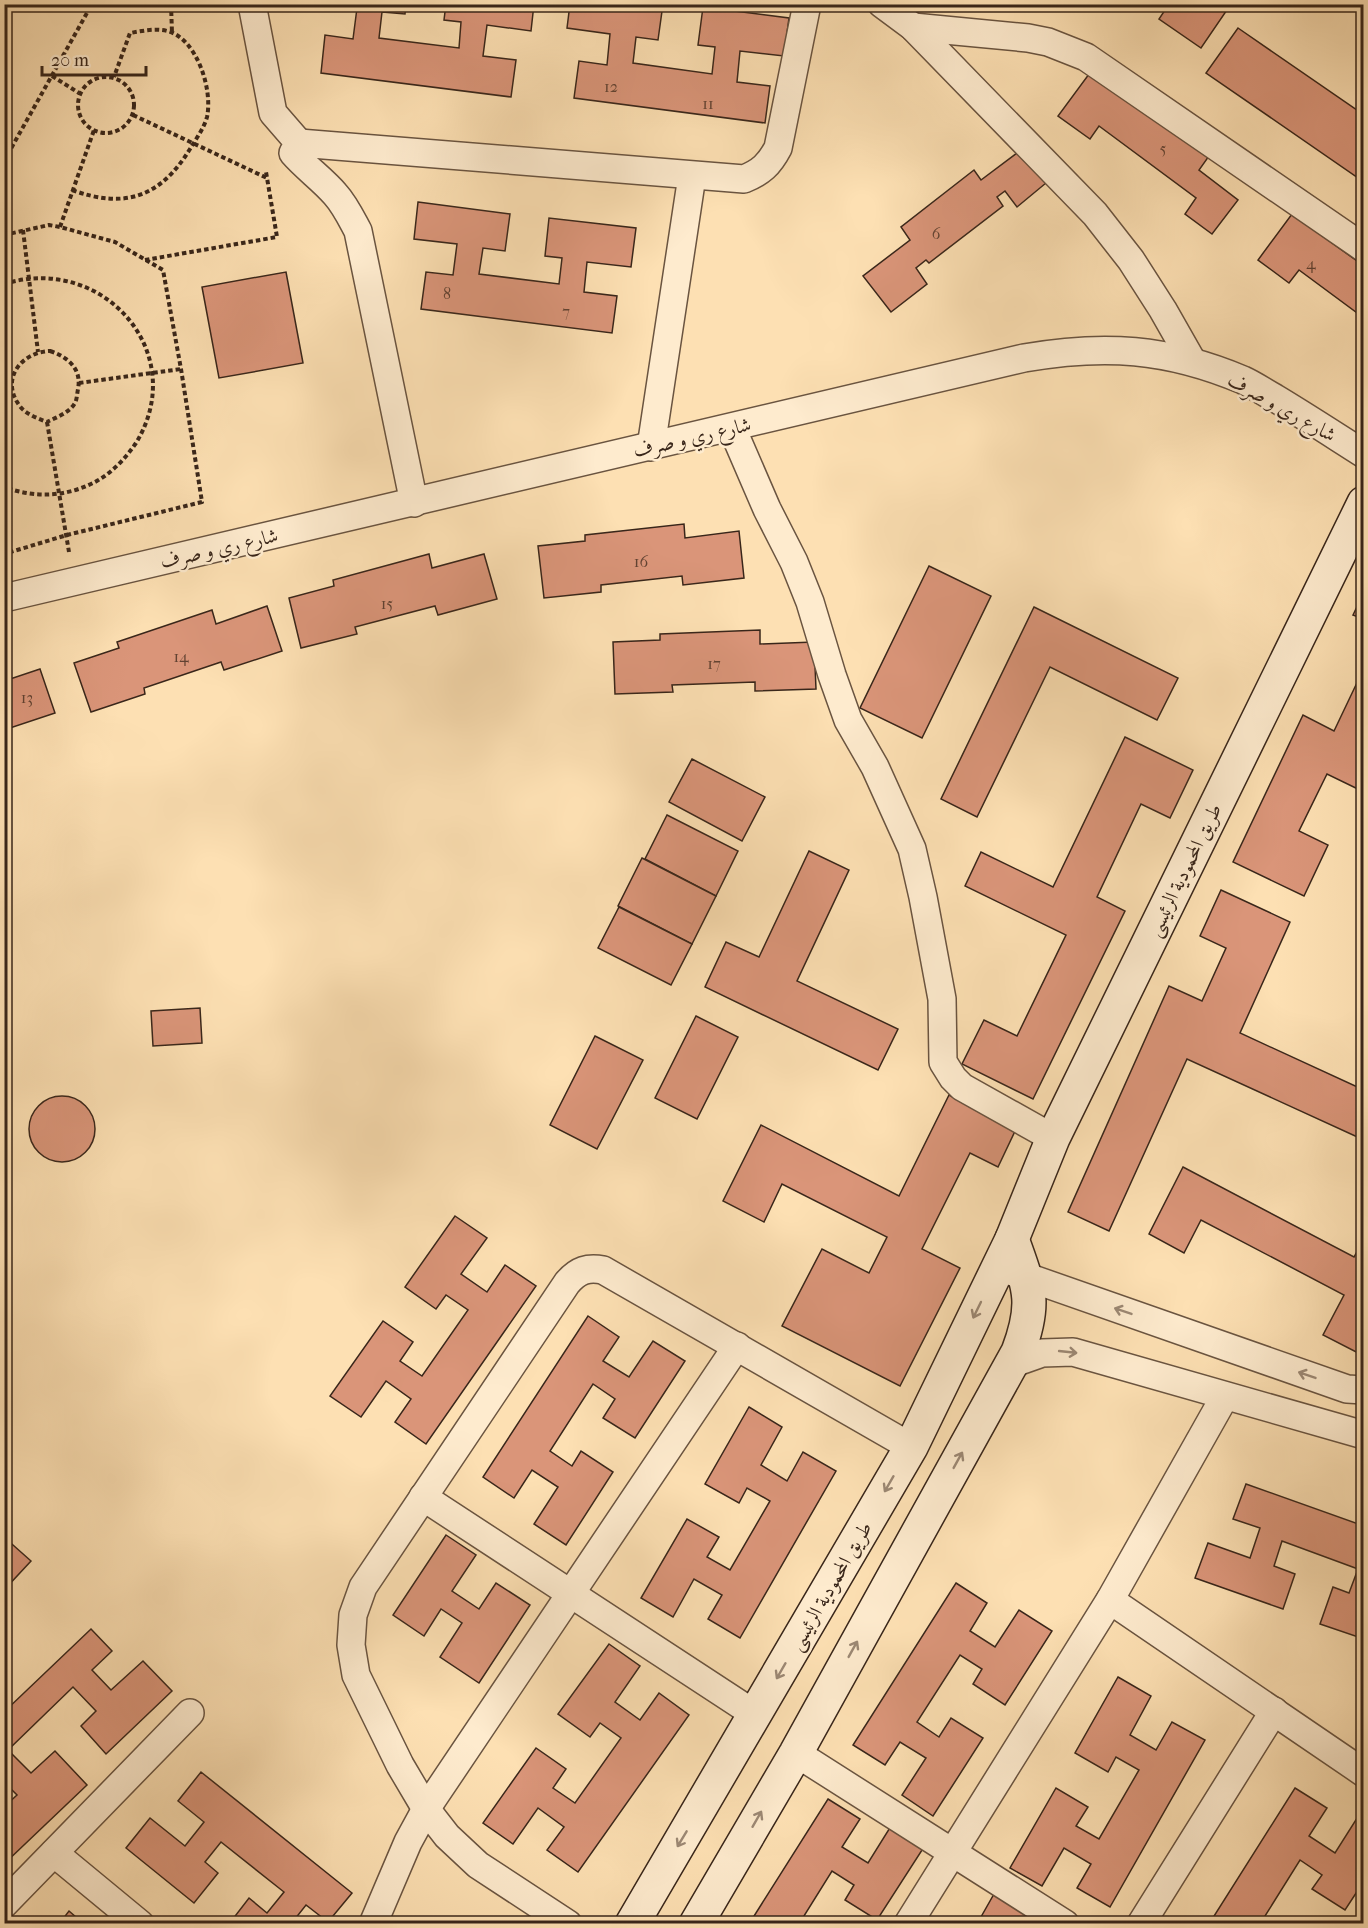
<svg xmlns="http://www.w3.org/2000/svg" width="1368" height="1928" font-family="'IM FELL French Canon',Amiri,serif">
<rect width="100%" height="100%" fill="#fde0b3"/>
<filter id="stains"><feTurbulence type="fractalNoise" baseFrequency=".00333" numOctaves="4"/><feColorMatrix values="0 0 0 0 .2 0 0 0 0 .09 0 0 0 0 .02 0 0 0 .5 -.17"/></filter>
<radialGradient id="worn" r=".72"><stop offset=".6" stop-color="#630" stop-opacity="0"/><stop offset="1" stop-color="#630" stop-opacity=".3"/></radialGradient>
<g fill="#da9579" stroke="#39261a" stroke-width="1.5">
<polygon points="326,4 406,4 405,14 382,12 379,38 459,48 461,22 444,20 446,4 534,4 531,31 487,25 483,56 516,60 511,97 321,73 325,35 353,39 357,8"/>
<polygon points="570,4 663,4 658,40 636,37 633,63 712,74 715,47 698,45 703,7 789,18 784,56 740,51 737,82 770,86 765,123 574,98 579,61 607,65 610,34 567,28"/>
<polygon points="1169,4 1231,4 1201,48 1159,19"/>
<polygon points="1238,28 1364,115 1364,182 1206,73"/>
<polygon points="1092,70 1209,156 1199,170 1238,200 1212,234 1185,214 1196,198 1099,126 1090,139 1058,116"/>
<polygon points="1021,150 1046,183 1017,207 1005,191 997,197 1003,206 929,263 926,260 916,268 927,284 891,312 863,276 910,240 901,227 974,170 981,180"/>
<polygon points="418,202 510,214 505,251 483,248 479,274 559,284 562,258 545,256 549,218 636,228 631,267 587,262 584,292 617,296 612,333 421,309 426,272 453,275 457,244 414,239"/>
<polygon points="1292,214 1364,266 1364,318 1299,270 1289,283 1258,260"/>
<polygon points="286,272 303,363 219,378 202,287"/>
<polygon points="684,524 685,538 739,531 744,578 683,585 682,576 601,585 601,592 544,598 538,546 585,541 585,535"/>
<polygon points="429,554 432,568 484,554 497,599 438,615 435,606 355,627 357,634 301,648 289,598 334,586 333,580"/>
<polygon points="929,566 991,596 922,738 860,708"/>
<polygon points="1364,592 1364,619 1353,615"/>
<polygon points="267,606 282,651 224,670 221,662 144,688 145,694 91,712 74,663 119,648 117,642 212,610 216,624"/>
<polygon points="1034,607 1178,678 1157,720 1050,667 977,817 941,799"/>
<polygon points="760,630 760,644 814,642 816,689 755,691 755,682 672,685 673,692 615,694 613,642 660,640 660,634"/>
<polygon points="1364,668 1364,792 1327,774 1299,831 1328,845 1304,896 1233,862 1303,715 1334,731"/>
<polygon points="40,669 55,713 4,730 4,681"/>
<polygon points="1125,737 1193,770 1170,818 1141,804 1097,897 1125,911 1033,1099 962,1064 984,1020 1017,1036 1066,935 965,886 981,852 1053,887"/>
<polygon points="692,759 765,797 742,841 669,802"/>
<polygon points="667,815 738,851 716,896 645,859"/>
<polygon points="809,851 849,870 797,981 898,1029 878,1070 705,987 726,942 759,957"/>
<polygon points="642,858 716,896 692,944 618,906"/>
<polygon points="1221,890 1290,922 1240,1033 1364,1090 1364,1140 1187,1059 1109,1231 1068,1212 1169,986 1202,1001 1226,948 1200,936"/>
<polygon points="619,907 692,944 671,985 598,948"/>
<polygon points="200,1008 202,1043 153,1046 151,1011"/>
<polygon points="696,1016 738,1037 697,1119 655,1098"/>
<polygon points="595,1036 643,1060 597,1149 550,1125"/>
<polygon points="949,1095 1016,1129 998,1167 970,1153 922,1249 960,1268 900,1386 782,1326 822,1249 869,1273 887,1237 782,1184 764,1222 723,1201 761,1125 899,1196"/>
<circle cx="62" cy="1129" r="33"/>
<polygon points="1183,1167 1354,1257 1364,1239 1364,1356 1323,1335 1344,1295 1201,1220 1184,1253 1149,1234"/>
<polygon points="455,1216 487,1238 461,1274 487,1292 505,1265 536,1286 426,1444 395,1422 411,1399 386,1381 361,1417 330,1396 383,1321 413,1342 400,1361 422,1376 468,1310 446,1295 436,1309 405,1287"/>
<polygon points="588,1316 619,1337 603,1361 629,1377 653,1341 685,1361 635,1438 603,1418 615,1399 593,1384 550,1451 572,1466 581,1451 613,1472 566,1545 534,1524 558,1487 532,1470 514,1498 483,1477"/>
<polygon points="749,1407 782,1427 761,1465 787,1481 803,1452 836,1471 740,1638 708,1619 722,1595 694,1579 673,1617 641,1598 687,1519 719,1537 707,1557 730,1570 770,1501 747,1488 739,1503 705,1484"/>
<polygon points="1246,1484 1364,1526 1364,1639 1320,1624 1333,1587 1349,1593 1358,1569 1282,1541 1274,1566 1295,1574 1283,1609 1195,1578 1208,1543 1250,1558 1260,1528 1233,1519"/>
<polygon points="446,1535 476,1555 452,1591 479,1609 496,1583 530,1605 479,1683 440,1657 462,1623 441,1609 424,1636 393,1615"/>
<polygon points="4,1537 31,1561 4,1590"/>
<polygon points="956,1583 987,1603 970,1631 995,1647 1019,1610 1052,1631 1005,1705 973,1684 982,1669 960,1655 917,1722 939,1737 951,1718 983,1738 933,1816 902,1795 926,1758 900,1742 885,1765 853,1745"/>
<polygon points="91,1629 112,1651 92,1670 111,1690 143,1661 172,1691 106,1754 81,1726 96,1711 73,1687 8,1750 31,1773 55,1751 87,1785 4,1864 4,1807 17,1795 4,1782 4,1712"/>
<polygon points="609,1644 640,1666 615,1702 640,1720 659,1693 689,1715 578,1872 547,1850 564,1827 538,1808 513,1844 483,1823 536,1748 566,1769 553,1788 575,1803 621,1738 600,1723 590,1737 558,1714"/>
<polygon points="1118,1677 1151,1696 1130,1735 1156,1750 1172,1722 1205,1740 1110,1907 1077,1888 1091,1864 1064,1848 1042,1886 1010,1868 1056,1788 1088,1807 1076,1826 1099,1839 1139,1770 1116,1757 1108,1772 1075,1753"/>
<polygon points="201,1772 352,1893 328,1922 306,1905 291,1924 229,1924 249,1898 267,1913 284,1892 221,1842 205,1862 218,1873 194,1903 126,1848 150,1818 185,1846 204,1822 178,1801"/>
<polygon points="1295,1788 1327,1808 1309,1836 1335,1853 1359,1815 1364,1818 1364,1881 1345,1910 1312,1889 1322,1875 1300,1860 1260,1924 1209,1924"/>
<polygon points="828,1799 860,1819 842,1847 868,1863 891,1826 924,1847 877,1920 845,1900 854,1885 832,1871 799,1924 749,1924"/>
<polygon points="994,1894 1028,1914 1022,1924 977,1924"/>
<polygon points="69,1911 84,1924 59,1924"/>
</g>
<g fill="none" stroke-linecap="round" stroke-linejoin="round">
<g stroke="#6a5440" stroke-width="30">
<g id="street">
<path d="M252,4L273,113L299,143L293,153C306,168 322,179 335,194C345,205 351,218 358,231L414,503"/>
<polyline points="882,4 913,27 1095,214 1131,260 1163,310 1192,361"/>
<polyline points="913,27 1028,38 1048,42 1086,57 1364,248"/>
<path d="M299,143L744,179C761,172 769,165 778,148L807,4"/>
<polyline points="732,428 767,509 794,562 810,602 832,675 848,720 875,767 912,849 923,897 942,999 943,1062 953,1078 962,1087 1053,1138"/>
<polyline points="651,447 692,176"/>
<path d="M4,598L1024,358C1104,344 1167,348 1243,380C1254,385 1264,392 1275,398C1305,416 1334,435 1364,454"/>
<polyline points="1010,1271 1347,1389 1364,1390"/>
<polyline points="1011,1364 1042,1353 1073,1352 1364,1435"/>
<polyline points="423,1497 756,1715"/>
<polyline points="1110,1600 1364,1773"/>
<polyline points="796,1753 1065,1924"/>
<polyline points="54,1853 140,1924"/>
<polyline points="4,1904 190,1713"/>
<polyline points="373,1924 408,1842 426,1809 737,1346"/>
<path d="M568,1924L478,1865L447,1836L426,1809L400,1765L356,1675L351,1645L353,1615L363,1587L567,1283C578,1270 588,1267 603,1270L911,1447"/>
<polyline points="908,1924 1110,1600 1225,1396"/>
<polyline points="1141,1924 1274,1711"/>
</g>
</g>
<g stroke="#39261a" stroke-width="36">
<g id="secondary">
<polyline points="632,1924 911,1447 1012,1239 1053,1138 1364,503"/>
<path d="M696,1924L796,1753L1018,1352C1037,1302 1029,1287 1012,1239"/>
</g>
</g>
<g stroke="#39261a" stroke-width="4" stroke-dasharray="4.5 3" stroke-linecap="butt">
<polyline points="171,4 172,33"/>
<polyline points="52,76 79,93"/>
<circle cx="106" cy="105" r="28"/>
<polyline points="133,115 267,178"/>
<polyline points="4,161 92,4"/>
<path d="M72,190C124,209 160,198 190,149C196,139 204,128 207,117C213,90 197,38 167,31C155,28 142,31 130,33L114,77"/>
<polyline points="60,227 94,130"/>
<polyline points="23,230 38,352"/>
<polyline points="4,235 49,225 60,227 115,242 163,270 181,369 202,502 67,535 4,554"/>
<polyline points="145,260 277,237 266,172"/>
<path d="M4,284C103,253 191,353 136,443C125,459 111,474 93,483C65,497 34,498 4,487"/>
<path d="M50,351C68,357 82,369 78,389C77,394 77,399 75,403C69,413 57,417 47,422C37,418 25,414 19,405C0,378 22,352 50,351Z"/>
<polyline points="79,383 181,369"/>
<polyline points="47,422 69,552"/>
</g>
<use href="#street" stroke="#feebce" stroke-width="27"/>
<use href="#secondary" stroke="#feebce" stroke-width="33"/>
</g>
<defs><path id="oneway-shaft" d="M-6 0H5M1.5-3L5.5 0L1.5 3" fill="none" stroke-width="1.6" stroke-linecap="round" stroke-linejoin="round" transform="scale(1.5)"/></defs>
<g stroke="#9c8874">
<use href="#oneway-shaft" transform="translate(977 1310) rotate(116)"/>
<use href="#oneway-shaft" transform="translate(1123 1311) rotate(-161)"/>
<use href="#oneway-shaft" transform="translate(1068 1352) rotate(6)"/>
<use href="#oneway-shaft" transform="translate(1307 1375) rotate(-161)"/>
<use href="#oneway-shaft" transform="translate(958 1460) rotate(-61)"/>
<use href="#oneway-shaft" transform="translate(889 1484) rotate(120)"/>
<use href="#oneway-shaft" transform="translate(853 1649) rotate(-61)"/>
<use href="#oneway-shaft" transform="translate(781 1671) rotate(120)"/>
<use href="#oneway-shaft" transform="translate(757 1819) rotate(-60)"/>
<use href="#oneway-shaft" transform="translate(682 1839) rotate(121)"/>
</g>
<g text-anchor="middle" stroke-width="5" stroke-linejoin="round" paint-order="stroke">
<g font-size="16" fill="#614232">
<text x="611" y="92">12</text>
<text x="708" y="109">11</text>
<text x="1163" y="154">5</text>
<text x="936" y="239">6</text>
<text x="1311" y="269">4</text>
<text x="447" y="299">8</text>
<text x="566" y="317">7</text>
<text x="641" y="567">16</text>
<text x="387" y="609">15</text>
<text x="181" y="662">14</text>
<text x="714" y="669">17</text>
<text x="27" y="703">13</text>
</g>
<g font-size="20" fill="#39261a" stroke="#feebce">
<text transform="translate(1282 407) rotate(29)" y="7">شارع ري و صرف</text>
<text transform="translate(692 437) rotate(-13)" y="7">شارع ري و صرف</text>
<text transform="translate(219 548) rotate(-13)" y="7">شارع ري و صرف</text>
<text transform="translate(1184 870) rotate(-64)" y="7">طريق المحمودية الرئيسى</text>
<text transform="translate(830 1586) rotate(-60)" y="7">طريق المحمودية الرئيسى</text>
</g>
</g>
<rect width="1368" height="1928" fill="none" stroke="#fde0b3" stroke-width="24"/>
<rect x="6" y="6" width="1356" height="1916" fill="none" stroke="#39261a" stroke-width="3"/>
<rect x="12" y="12" width="1344" height="1904" fill="none" stroke="#39261a" stroke-width="1.5"/>
<path d="M42 66v9h104v-9" fill="none" stroke="#39261a" stroke-width="3"/>
<text x="51" y="66" font-size="18" fill="#39261a" stroke="#feebce" stroke-width="4.5" paint-order="stroke">20 m</text>
<rect width="100%" height="100%" filter="url(#stains)"/>
<rect width="100%" height="100%" fill="url(#worn)"/>
</svg>
